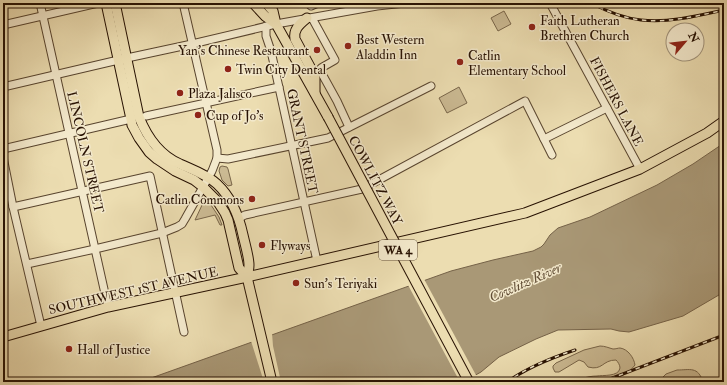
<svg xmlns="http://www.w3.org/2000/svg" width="727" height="385" font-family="'IM FELL Double Pica',serif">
<rect width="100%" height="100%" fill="#ecddb1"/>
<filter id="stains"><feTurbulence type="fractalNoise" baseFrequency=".005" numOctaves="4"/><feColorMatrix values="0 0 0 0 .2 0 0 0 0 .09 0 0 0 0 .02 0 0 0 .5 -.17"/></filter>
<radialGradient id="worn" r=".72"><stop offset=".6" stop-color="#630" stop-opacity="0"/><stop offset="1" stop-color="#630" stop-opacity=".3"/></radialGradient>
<g fill="#cbba93" stroke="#79664a">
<polygon points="504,11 511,24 498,31 491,18"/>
<polygon points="459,87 467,103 447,113 439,98"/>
<polygon points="222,166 227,167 228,169 232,185 228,186 222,180 219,171 220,167"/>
<polygon points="209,202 219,217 222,225 220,225 215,215 195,220 203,203"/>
<path d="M600,346C605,346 609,348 613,349C616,349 618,348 620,348C628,349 634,358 635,365C623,381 601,382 582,382L581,379C586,377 592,376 597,376C602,375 619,377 620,368C620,365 618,362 616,360C602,360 603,371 588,367L584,362L579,360L559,372H555L553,368V366L556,363L584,350Z"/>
<path d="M677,370C690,370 698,366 703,382H658L666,374Z"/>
</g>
<polygon fill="#a99876" stroke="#756248" points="724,143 724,292 683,316 629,332 619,331 611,329 558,330 536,339 499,357 481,372 463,382 140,382 451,271 493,260 533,251 541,247 544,244 550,235 558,228 590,217 657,185 693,164"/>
<g fill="#ecddb1">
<polygon points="424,279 477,377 467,382 460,382 408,285"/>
<polygon points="272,333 273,346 281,382 264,382 251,341"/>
</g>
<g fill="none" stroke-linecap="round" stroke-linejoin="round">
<g stroke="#58442e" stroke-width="9">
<g id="minor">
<polyline points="40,3 108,307"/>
<polyline points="308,3 311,6 318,3"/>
<polyline points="550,3 640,169"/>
<polyline points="312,18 335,60 321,68 321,72 337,101 349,127"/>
<polyline points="3,25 98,3"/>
<polyline points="266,26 266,36 271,51 317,261"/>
<polyline points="3,87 127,58 192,44 276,24 377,6 405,3"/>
<polyline points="146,116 279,87"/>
<polyline points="544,139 607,108"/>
<polyline points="3,149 131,119"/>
<polyline points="3,157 13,207 41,326"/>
<polyline points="217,158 228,159 328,138 431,86"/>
<polyline points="13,207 150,176 184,332"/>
<polyline points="239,218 245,215 362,189 525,101 552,155"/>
<polyline points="27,264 95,249 162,233 177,227 182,224 185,219 212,171 217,158 217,150 183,3"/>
</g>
</g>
<g stroke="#271102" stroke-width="11">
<g id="major">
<polyline points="106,3 131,119 132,125 139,138 149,152 157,159 175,171 194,180 203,187 218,202 225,213 228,220 239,268 247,277 272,382"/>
<path d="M115,3L139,117C147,137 159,155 180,164C193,170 206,174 217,184C232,198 239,216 243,235C245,244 249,257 249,265C249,269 248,273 247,277"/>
<polyline points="253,3 265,16 276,24"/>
<polyline points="266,3 273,11 276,24 328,117"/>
<path d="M307,18C300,24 293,29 295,39L315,76V93"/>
<polyline points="3,337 108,307 247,277 525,213 640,169 707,133 724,121"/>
</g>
</g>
<use href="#minor" stroke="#f3e9cc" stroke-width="7"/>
<use href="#major" stroke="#ecddb1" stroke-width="9"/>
<g stroke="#271102" stroke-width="3">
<g id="rail">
<path d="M591,3C606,11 623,18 641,20C669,23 697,16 724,10"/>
<path d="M507,382C528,367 551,358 575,350"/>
<polyline points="602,382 724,335"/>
</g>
</g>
<use href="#rail" stroke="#f3e9cc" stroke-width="1.5" stroke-dasharray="4.5" stroke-linecap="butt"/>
<g stroke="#271102" stroke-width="11" stroke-linecap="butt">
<polyline id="major-bridge" points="328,117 469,382"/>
</g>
<use href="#major-bridge" stroke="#ecddb1" stroke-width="9"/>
</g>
<g fill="#8f2418" stroke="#f3e9cc" stroke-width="1.5">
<circle cx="532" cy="27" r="4"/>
<circle cx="348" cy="46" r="4"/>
<circle cx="317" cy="50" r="4"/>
<circle cx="460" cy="62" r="4"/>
<circle cx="228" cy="69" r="4"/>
<circle cx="180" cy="93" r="4"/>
<circle cx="198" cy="115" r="4"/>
<circle cx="252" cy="199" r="4"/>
<circle cx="262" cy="245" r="4"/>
<circle cx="296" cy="283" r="4"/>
<circle cx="69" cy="349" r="4"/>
</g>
<g text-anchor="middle" stroke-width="3" stroke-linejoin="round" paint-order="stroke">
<rect fill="#f3e9cc" stroke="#64523f" stroke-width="1" x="379" y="240" width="38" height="20" rx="3"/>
<g font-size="12" font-weight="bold" fill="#271102">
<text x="398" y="254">WA 4</text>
</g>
<g font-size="13" fill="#271102" stroke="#f3e9cc" text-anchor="start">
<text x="540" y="25">Faith Lutheran<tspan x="540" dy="15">Brethren Church</tspan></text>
<text x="356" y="44">Best Western<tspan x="356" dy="15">Aladdin Inn</tspan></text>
<text x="309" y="55" text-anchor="end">Yan's Chinese Restaurant</text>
<text x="468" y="60">Catlin<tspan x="468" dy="15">Elementary School</tspan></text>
<text x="236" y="74">Twin City Dental</text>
<text x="188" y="98">Plaza Jalisco</text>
<text x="206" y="120">Cup of Jo's</text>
<text x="244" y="204" text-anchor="end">Catlin Commons</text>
<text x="270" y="250">Flyways</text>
<text x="304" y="288">Sun's Teriyaki</text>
<text x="77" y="354">Hall of Justice</text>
</g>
<g font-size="13" fill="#271102" stroke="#f3e9cc">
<text transform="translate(617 101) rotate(62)" y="5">FISHERS LANE</text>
<text transform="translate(303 141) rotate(78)" y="5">GRANT STREET</text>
<text transform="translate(86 152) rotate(77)" y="5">LINCOLN STREET</text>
<text transform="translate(376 180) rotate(62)" y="5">COWLITZ WAY</text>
<text transform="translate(133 290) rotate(-13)" y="5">SOUTHWEST 1ST AVENUE</text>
</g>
<g font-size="14" font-style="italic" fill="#624e36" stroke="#f3e9cc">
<text transform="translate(525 282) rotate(-24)" y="5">Cowlitz River</text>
</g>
</g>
<rect width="727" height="385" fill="none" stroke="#ecddb1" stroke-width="16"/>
<rect x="4" y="4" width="719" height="377" fill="none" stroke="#271102" stroke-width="2"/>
<rect x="8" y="8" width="711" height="369" fill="none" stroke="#271102"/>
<g transform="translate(685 42) rotate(62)"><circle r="19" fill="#f3e9cc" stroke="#a1937b"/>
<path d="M0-3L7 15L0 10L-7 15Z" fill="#8f2418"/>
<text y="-6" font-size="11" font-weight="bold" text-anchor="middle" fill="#271102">N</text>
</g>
<rect width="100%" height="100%" filter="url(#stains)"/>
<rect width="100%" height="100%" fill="url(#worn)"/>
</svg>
